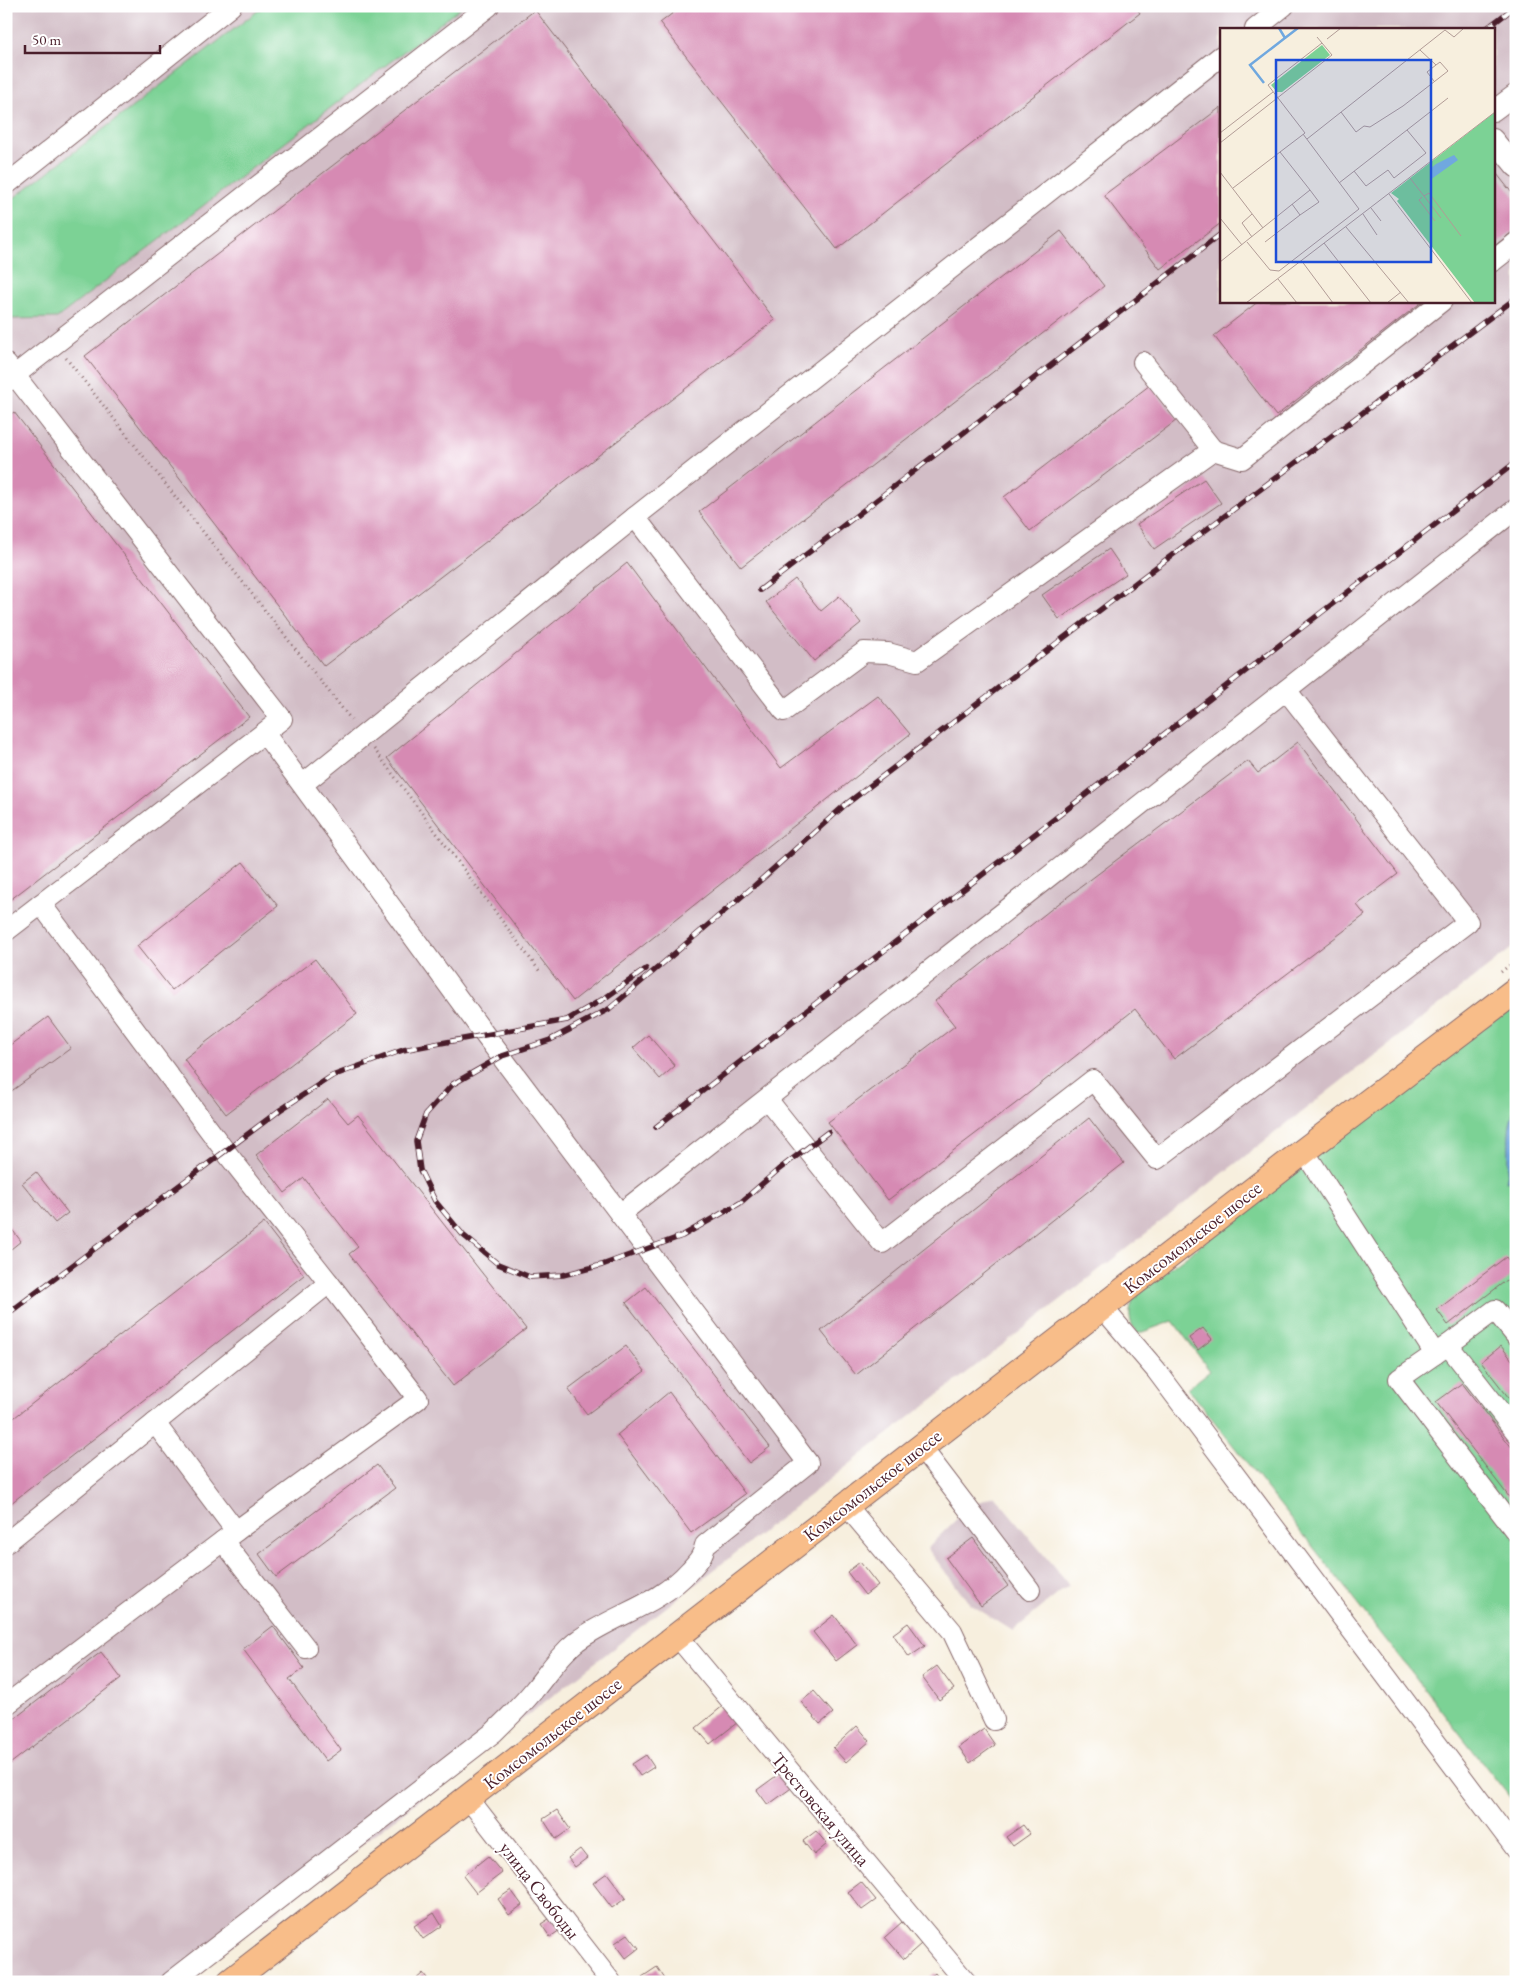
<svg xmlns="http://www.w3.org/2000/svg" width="1522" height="1988" font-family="'EB Garamond',serif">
<defs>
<pattern id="water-ripples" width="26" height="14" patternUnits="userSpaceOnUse" patternTransform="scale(1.25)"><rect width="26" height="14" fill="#70a8df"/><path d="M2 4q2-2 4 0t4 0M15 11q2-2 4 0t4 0" fill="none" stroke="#5e88b5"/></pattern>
</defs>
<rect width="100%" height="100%" fill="#fff"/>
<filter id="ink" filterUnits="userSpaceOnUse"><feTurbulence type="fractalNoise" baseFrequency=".02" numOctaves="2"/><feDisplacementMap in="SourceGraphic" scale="10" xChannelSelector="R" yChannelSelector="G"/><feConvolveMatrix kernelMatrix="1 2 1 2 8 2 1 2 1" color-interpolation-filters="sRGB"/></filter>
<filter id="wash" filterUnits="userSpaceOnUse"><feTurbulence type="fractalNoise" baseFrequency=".0096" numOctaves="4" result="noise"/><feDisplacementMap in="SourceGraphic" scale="20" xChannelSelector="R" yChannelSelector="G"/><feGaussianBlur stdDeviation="1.12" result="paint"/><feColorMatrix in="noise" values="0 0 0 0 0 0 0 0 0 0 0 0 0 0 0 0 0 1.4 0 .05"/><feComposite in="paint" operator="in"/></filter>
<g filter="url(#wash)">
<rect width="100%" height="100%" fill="#f7efde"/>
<g fill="#d2bdc6" fill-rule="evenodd">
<path d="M6,6H1516V945L185,1982H6ZM1221,29H1493V301H1221Z"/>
<polygon points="994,1495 1069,1585 1013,1631 970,1604 927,1548 967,1509"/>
</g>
<g fill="#7cd295" stroke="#637860">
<polygon points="264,6 463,6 57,318 11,319 6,313 6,204"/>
<path d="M1516,1003V1805L1188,1388L1210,1371L1173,1321L1137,1334C1128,1319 1128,1314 1134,1296Z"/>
</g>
<path fill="url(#water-ripples)" stroke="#5d6485" d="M1516,1107V1179L1506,1181C1513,1155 1503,1131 1516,1107Z"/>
<g id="blocks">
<g fill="#d68ab3">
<polygon points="682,6 1135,6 1140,13 837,249 660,23"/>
<polygon points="535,10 775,320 324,666 85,356"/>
<polygon points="1221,107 1221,223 1160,269 1104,195"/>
<polygon points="1493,169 1516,198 1516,229 1493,247"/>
<polygon points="1061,231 1104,286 741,567 699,512"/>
<polygon points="1259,301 1423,301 1276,416 1214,336"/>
<polygon points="1150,385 1177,420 1030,531 1004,497"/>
<polygon points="14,412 249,717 6,903 6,417"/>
<polygon points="1204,479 1221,503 1154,549 1137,524"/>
<polygon points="1109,549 1126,574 1059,619 1042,595"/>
<polygon points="627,563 781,768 878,696 910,734 573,1001 387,758"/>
<polygon points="795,579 821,611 839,596 861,623 814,661 766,602"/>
<polygon points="1298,742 1398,874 1357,905 1365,915 1174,1059 1135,1009 1015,1104 888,1200 828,1122 955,1026 935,1001 1054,907 1248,761 1258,773"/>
<polygon points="243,862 278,906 172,990 137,946"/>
<polygon points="315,959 357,1014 226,1114 184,1059"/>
<polygon points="48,1017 71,1048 6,1095 6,1048"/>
<polygon points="648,1035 675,1066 660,1079 633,1048"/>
<polygon points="328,1099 348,1123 358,1115 526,1329 453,1386 349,1254 358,1247 304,1178 285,1193 256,1155"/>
<polygon points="1089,1118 1124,1163 856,1375 821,1331"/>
<polygon points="36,1172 68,1213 55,1223 22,1183"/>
<polygon points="6,1222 21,1241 6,1253"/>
<polygon points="264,1223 304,1275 6,1507 6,1424"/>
<polygon points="1506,1257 1516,1270 1516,1273 1448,1325 1437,1310"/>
<polygon points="646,1287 770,1447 749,1463 626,1303"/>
<polygon points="1203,1328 1212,1339 1198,1350 1189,1338"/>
<polygon points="626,1346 645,1371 587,1414 568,1389"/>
<polygon points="1501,1346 1516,1365 1516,1407 1481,1362"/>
<polygon points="1462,1383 1516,1453 1516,1506 1436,1402"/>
<polygon points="669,1392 745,1494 691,1533 617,1435"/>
<polygon points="377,1465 395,1488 276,1577 259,1554"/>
<polygon points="973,1538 1008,1586 981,1606 946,1558"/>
<polygon points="860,1562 878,1585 865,1595 847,1572"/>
<polygon points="834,1615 857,1645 836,1661 813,1632"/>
<polygon points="908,1623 925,1646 909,1657 893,1634"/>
<polygon points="273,1626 304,1668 289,1679 341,1750 326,1761 243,1649"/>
<polygon points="101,1652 121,1678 6,1767 6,1725"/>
<polygon points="937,1666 954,1689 939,1700 922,1677"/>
<polygon points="814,1691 833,1713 820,1724 801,1702"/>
<polygon points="724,1705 738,1722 710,1744 696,1728"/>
<polygon points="857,1726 870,1741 846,1762 833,1748"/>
<polygon points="984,1729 995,1745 970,1763 959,1747"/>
<polygon points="646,1755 654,1767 640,1776 632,1764"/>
<polygon points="783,1771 794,1786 768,1805 757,1790"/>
<polygon points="557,1810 570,1829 556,1839 543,1819"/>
<polygon points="1023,1825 1030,1834 1013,1846 1006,1837"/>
<polygon points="816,1831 827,1844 814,1855 803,1841"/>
<polygon points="580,1849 587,1858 575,1867 568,1858"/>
<polygon points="488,1856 502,1873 476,1893 463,1876"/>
<polygon points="607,1873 626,1898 612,1908 593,1883"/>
<polygon points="861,1882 876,1900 862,1910 848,1892"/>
<polygon points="511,1890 522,1905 509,1915 498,1899"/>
<polygon points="434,1913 442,1926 423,1939 414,1926"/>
<polygon points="552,1917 560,1930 550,1937 541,1924"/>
<polygon points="902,1922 921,1944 904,1959 885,1937"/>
<polygon points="628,1934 639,1948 626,1958 615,1943"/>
<polygon points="657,1967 667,1982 644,1982 642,1977"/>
<polygon points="423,1973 430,1982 413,1982"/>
<polygon points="935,1973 942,1982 924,1982"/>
</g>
</g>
</g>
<g filter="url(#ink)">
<use href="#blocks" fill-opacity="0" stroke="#87686a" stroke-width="1"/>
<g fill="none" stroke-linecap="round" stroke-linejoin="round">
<g stroke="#87686a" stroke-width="22">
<g id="minor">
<polyline points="1255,29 1284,6"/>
<polyline points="1493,111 1516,94"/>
<polyline points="1493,139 1516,167"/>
<polyline points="6,185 231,6"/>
<polyline points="1493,261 1516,243"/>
<polyline points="1143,362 1213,450"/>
<polyline points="6,364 282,719 41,904 225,1151 329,1283 6,1543"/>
<polyline points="6,382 489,6"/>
<polyline points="635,517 784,711 864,652 888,653 917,661 1213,450 1242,459 1442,301"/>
<polyline points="303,784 635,517 1221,56"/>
<polyline points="6,931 41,904"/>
<polyline points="767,1099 882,1243 1093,1080 1157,1159 1468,922 1286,690"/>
<polyline points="1304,1151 1435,1354 1448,1345 1516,1432"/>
<polyline points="620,1214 1516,509"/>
<polyline points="1102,1307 1156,1370 1516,1849"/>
<polyline points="1448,1345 1495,1310 1516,1336"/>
<polyline points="1435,1354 1399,1379 1516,1532"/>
<polyline points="921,1447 1030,1590"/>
<polyline points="846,1505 952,1631 994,1720"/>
<polyline points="236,1531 418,1399 329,1283"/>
<polyline points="223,1541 306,1648"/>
<polyline points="677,1636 966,1982"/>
<polyline points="6,1705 236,1531 155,1423"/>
<polyline points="468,1798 611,1982"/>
<path d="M171,1982L494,1732C508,1718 522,1705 534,1690C548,1673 559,1655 577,1641C614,1614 658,1606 690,1570C698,1561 703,1556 705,1545L808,1463L485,1035L265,734"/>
</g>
</g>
<g stroke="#87686a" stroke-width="28">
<polyline id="major" points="230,1982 1304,1151 1516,990"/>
</g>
<g stroke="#87686a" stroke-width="3" stroke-dasharray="1 4" stroke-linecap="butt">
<polyline points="66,358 353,722"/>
<polyline points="374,749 541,973"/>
<polyline points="1501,972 1516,960"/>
</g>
<use href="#minor" stroke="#fff" stroke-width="20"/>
<use href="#major" stroke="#f8bd89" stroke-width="26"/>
<g stroke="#4a1f2b" stroke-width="5.5">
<g id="rail">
<polyline points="1486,29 1516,6"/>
<polyline points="760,590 1221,234"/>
<polyline points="656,1127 1516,462"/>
<polyline points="828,1132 778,1170 740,1203 682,1236 602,1265 563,1275 530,1277 498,1264 463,1235 435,1201 420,1170 416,1141 426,1114 453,1084 502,1056 550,1040 609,1009 754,886 845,805 1155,568 1516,298"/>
<polyline points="6,1315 280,1110 332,1076 403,1050 567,1020 605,998 646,969"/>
</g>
</g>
<use href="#rail" stroke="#fff" stroke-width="4" stroke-dasharray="11" stroke-linecap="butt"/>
</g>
</g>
<g text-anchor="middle" stroke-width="4" stroke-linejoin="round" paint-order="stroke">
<g font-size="19" fill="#4a1f2b" stroke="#fff">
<text transform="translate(1192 1237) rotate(-38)" y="7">Комсомольское шоссе</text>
<text transform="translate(872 1485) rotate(-38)" y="7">Комсомольское шоссе</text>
<text transform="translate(552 1733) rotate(-38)" y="7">Комсомольское шоссе</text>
<text transform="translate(821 1809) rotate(50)" y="7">Трестовская улица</text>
<text transform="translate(540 1890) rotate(52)" y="7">улица Свободы</text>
</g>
</g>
<g transform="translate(1220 28)">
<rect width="275" height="275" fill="#f7efde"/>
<path d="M102,17L110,27L62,64H57L51,57ZM275,84V275H255L177,173L179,171L171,165Z" fill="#7cd295"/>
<path d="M234,127L238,132L210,152V141L216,136Z" fill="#70a8df"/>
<path fill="none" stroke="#70a8df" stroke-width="2.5" d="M65,10L78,0M44,55L30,37L65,10L59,0"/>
<path fill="none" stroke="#b29c96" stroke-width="1" d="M107,11L121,0M214,53L207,44L216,37M121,84L136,104L144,98L150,99L183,78L228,43L220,34L216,37L200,22M0,105L53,64M87,111L225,2L234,9L244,0M0,115L112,27L97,9M134,143L146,158L168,142L174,150L206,125L187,102M0,144L43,200M190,150L221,190M119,155L228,70M13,160L60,124M169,166L252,275M204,168L209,165L241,208M202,169L199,172L215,193M151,180L161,193M143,186L157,207M80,187L99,174L90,162M0,190L22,217M126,199L189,275M32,209L22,195L32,186M27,214L50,242L59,243L139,181L83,106M45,214L80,187L72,176M104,215L151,275M81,232L113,275M0,234L90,162L60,124L85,105L48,57L102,15M58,251L77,275M26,275L275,84M167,275L181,264"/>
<path fill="#1d4ed8" fill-opacity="0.15" stroke="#1d4ed8" stroke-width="2.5" d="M56,32H211V234H56Z"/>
<rect width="275" height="275" fill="none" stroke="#4a1f2b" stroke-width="2.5"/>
</g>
<rect width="1522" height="1988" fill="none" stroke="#fff" stroke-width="25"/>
<path d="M25 45v8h135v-8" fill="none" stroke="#4a1f2b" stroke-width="2.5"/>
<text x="32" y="45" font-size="15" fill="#4a1f2b" stroke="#ffffff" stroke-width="4" paint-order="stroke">50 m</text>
</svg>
